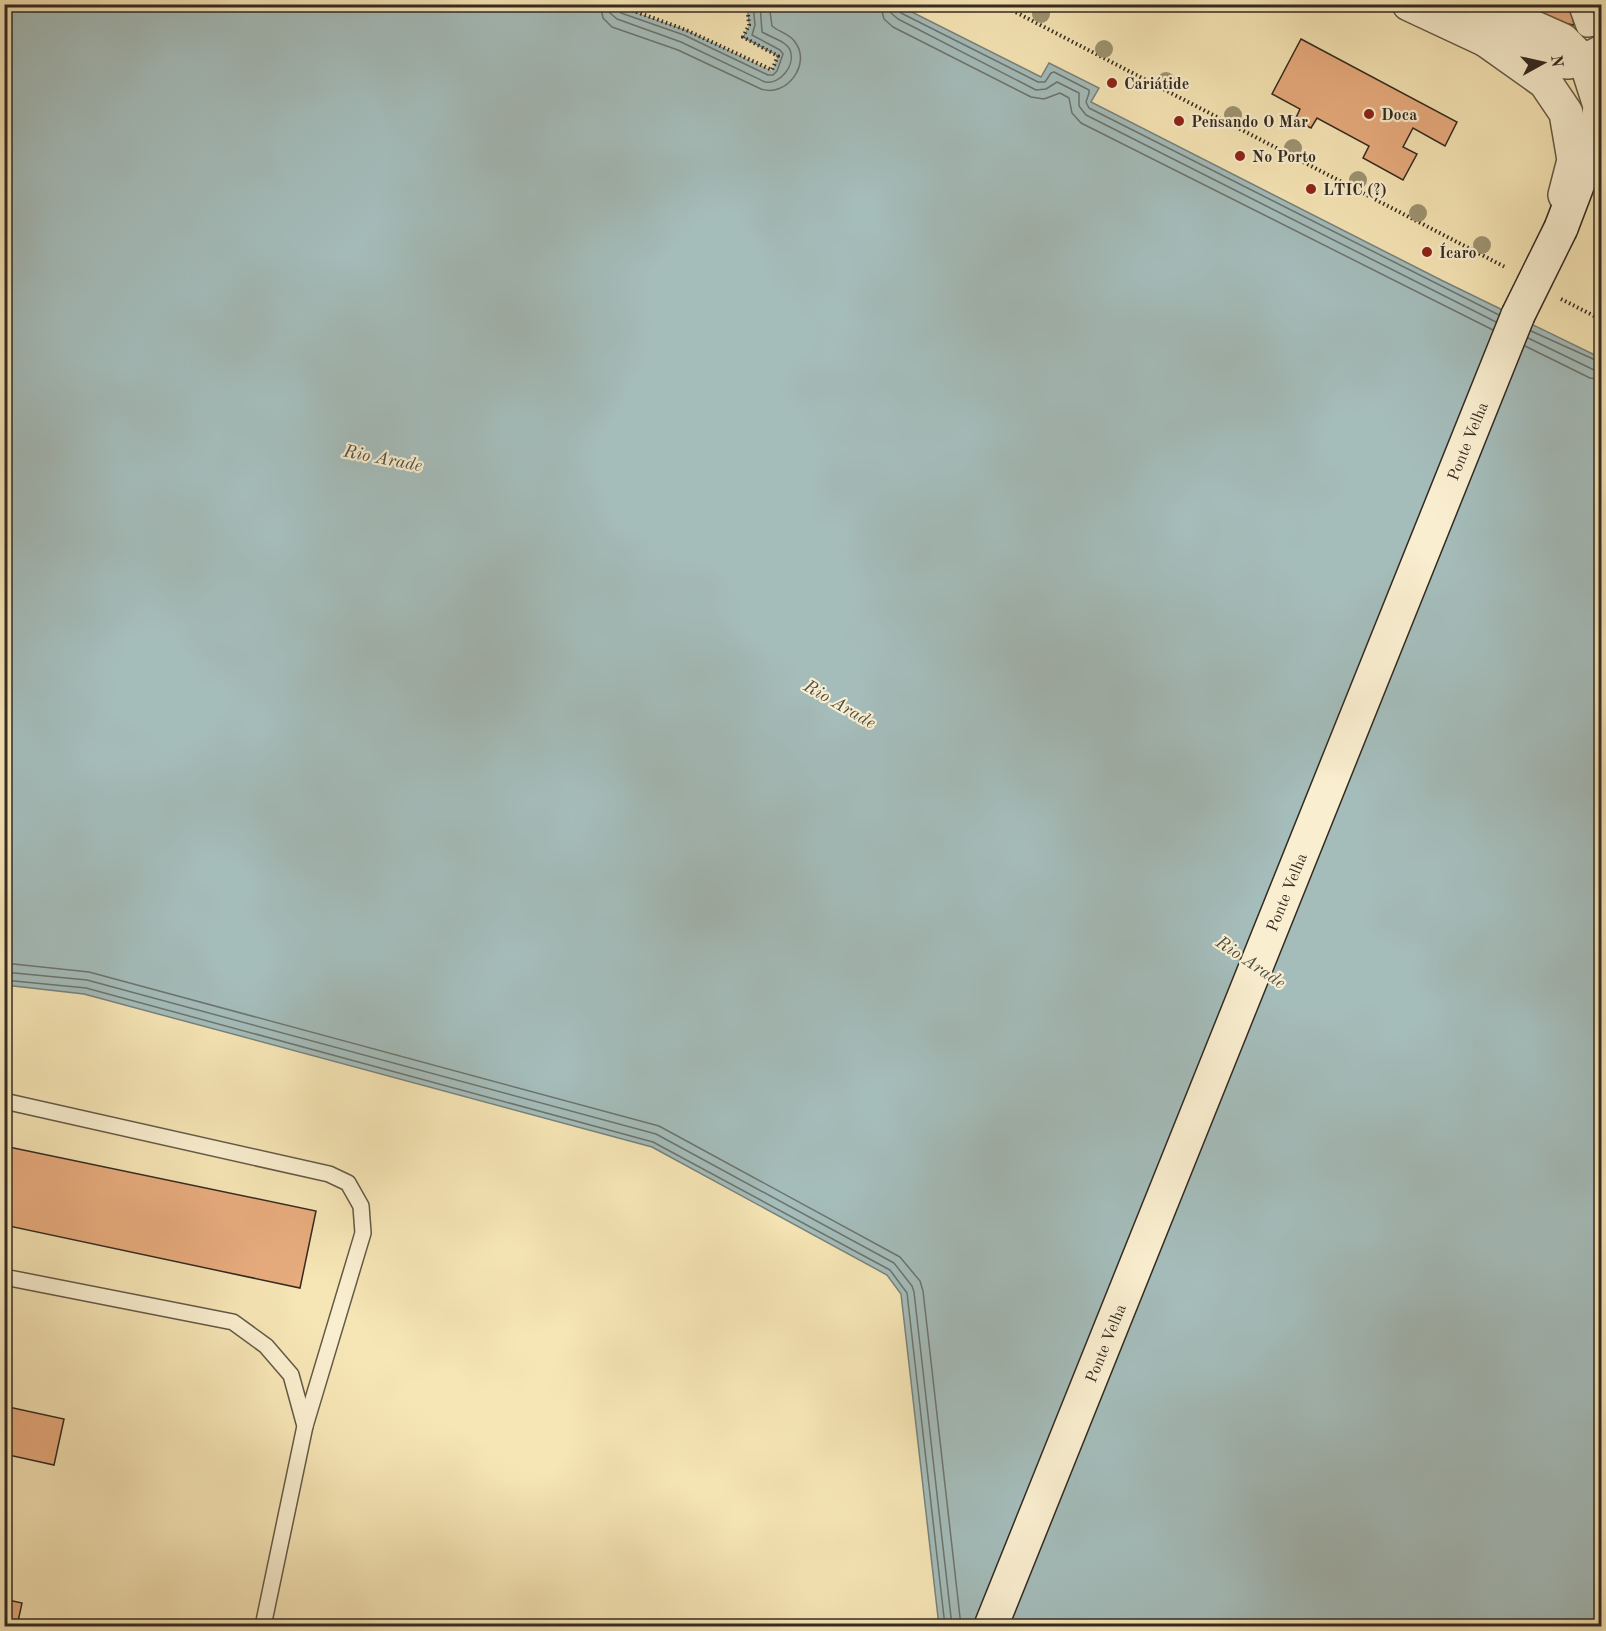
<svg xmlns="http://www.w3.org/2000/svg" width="1606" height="1631" font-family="'Old Standard TT',serif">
<rect width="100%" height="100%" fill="#f6e5b5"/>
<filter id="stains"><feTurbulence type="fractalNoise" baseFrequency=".00333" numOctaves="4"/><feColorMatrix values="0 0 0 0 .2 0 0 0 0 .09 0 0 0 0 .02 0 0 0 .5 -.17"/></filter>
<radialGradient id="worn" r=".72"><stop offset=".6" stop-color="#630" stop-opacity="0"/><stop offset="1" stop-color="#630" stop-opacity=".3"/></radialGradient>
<polygon fill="#a4bcba" stroke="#77827d" stroke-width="1.5" points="5,5 615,5 686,30 771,70 778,56 743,37 749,25 747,5 898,5 1041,77 1049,63 1099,88 1091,102 1441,280 1601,358 1601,1626 939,1626 901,1294 887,1275 652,1147 84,994 5,985"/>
<polygon fill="#f6e5b5" points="624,4 688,27 770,66 774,57 740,38 746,25 744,5 746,5 749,26 742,38 778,56 772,71 686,30 614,5"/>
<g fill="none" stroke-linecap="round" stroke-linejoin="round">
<g stroke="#6c746e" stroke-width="1.5">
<path d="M600,4L603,18L612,27L678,50L761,89C786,98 812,64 795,42C790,34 779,32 772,26L769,4"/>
<path d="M609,4L610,13L617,19L681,42L765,82C780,85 796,65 790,50C786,41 770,37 762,32L760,4"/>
<polyline points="616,4 617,10 621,13 684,35 768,75 773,75 777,71 783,54 780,50 752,35 755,25 753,4"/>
<polyline points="880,4 884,19 893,27 1031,97 1044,99 1060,93 1069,98 1072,113 1081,123 1493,330"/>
<polyline points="889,4 891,13 898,19 1036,90 1046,89 1057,82 1079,93 1079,106 1086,115 1496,322"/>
<polyline points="897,4 901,13 1038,82 1045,82 1051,73 1054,72 1089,90 1089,93 1086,102 1089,108 1499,315"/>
<polyline points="1531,331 1602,363"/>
<polyline points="1528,338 1594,370 1602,371"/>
<polyline points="1525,346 1590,378 1602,380"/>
<polyline points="4,963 89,972 659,1126 900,1257 920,1281 923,1291 961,1626"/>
<polyline points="4,972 87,980 656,1134 894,1263 912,1286 914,1292 952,1626"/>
<polyline points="4,980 86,988 653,1142 890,1270 907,1293 945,1626"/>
</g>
</g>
<g fill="#e8ac7e" stroke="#332b21" stroke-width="1.5">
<polygon points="1519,4 1570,4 1574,25 1552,21"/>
<polygon points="1592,4 1602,4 1602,14 1600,15"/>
<polygon points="1301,39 1457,122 1445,146 1413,128 1403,147 1417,154 1403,180 1363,158 1369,146 1317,118 1311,128 1295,120 1300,109 1272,94"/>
<polygon points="4,1146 316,1211 300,1288 4,1225"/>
<polygon points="4,1406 64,1419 54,1465 4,1454"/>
<polygon points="4,1599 22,1603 17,1626 4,1626"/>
</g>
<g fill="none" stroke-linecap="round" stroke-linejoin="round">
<g stroke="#645a46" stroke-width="18">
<g id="service">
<polyline points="4,1101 329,1174 348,1183 361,1206 363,1233 305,1426"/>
<polyline points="4,1277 233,1322 266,1346 291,1375 305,1426 263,1626"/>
</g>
</g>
<g stroke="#645a46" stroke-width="24">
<polyline id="pedestrian" points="1579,4 1587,26 1602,24"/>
</g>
<g stroke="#645a46" stroke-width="36">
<g id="tertiary">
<polyline points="1409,4 1486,40 1543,60 1568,62 1590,58 1602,52"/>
<polyline points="1481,4 1562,40 1587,65 1600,106 1597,132"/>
<polyline points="1486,40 1545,82 1566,113 1574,160 1565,195"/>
</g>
</g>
<g stroke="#332b21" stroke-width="36">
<g id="secondary">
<polyline points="1561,228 1602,120"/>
<polyline points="991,1626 1518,315"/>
</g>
</g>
<g stroke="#332b21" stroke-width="4" stroke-dasharray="1.5 3" stroke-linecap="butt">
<polyline points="615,4 686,30 772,70 778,56 743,37 749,25 747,4"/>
<polyline points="1000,4 1505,267"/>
<polyline points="1561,299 1602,320"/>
</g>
<use href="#service" stroke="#f9eecf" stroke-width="15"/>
<use href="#pedestrian" stroke="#f9eecf" stroke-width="21"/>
<use href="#tertiary" stroke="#f9eecf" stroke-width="33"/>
<use href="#secondary" stroke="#f9eecf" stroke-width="33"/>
<g stroke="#332b21" stroke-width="36" stroke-linecap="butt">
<polyline id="secondary-bridge" points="1518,315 1561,228"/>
</g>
<use href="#secondary-bridge" stroke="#f9eecf" stroke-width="33"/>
</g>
<g fill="#9e9472">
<circle cx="1041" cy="14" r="9"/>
<circle cx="1104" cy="49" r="9"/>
<circle cx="1166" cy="81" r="9"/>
<circle cx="1233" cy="115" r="9"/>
<circle cx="1293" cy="148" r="9"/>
<circle cx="1358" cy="180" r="9"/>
<circle cx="1418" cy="213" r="9"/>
<circle cx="1482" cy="245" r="9"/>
</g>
<g fill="#8f2418" stroke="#f9eecf" stroke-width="2">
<circle cx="1112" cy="83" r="6"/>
<circle cx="1369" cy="114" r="6"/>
<circle cx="1179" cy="121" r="6"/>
<circle cx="1240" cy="156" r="6"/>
<circle cx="1311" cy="189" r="6"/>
<circle cx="1427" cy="252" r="6"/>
</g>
<g text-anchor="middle" stroke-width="4.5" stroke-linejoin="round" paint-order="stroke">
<g font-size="16" font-weight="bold" fill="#332b21" stroke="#f9eecf" text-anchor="start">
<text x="1124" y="89">Cariátide</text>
<text x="1381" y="120">Doca</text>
<text x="1191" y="127">Pensando O Mar</text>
<text x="1252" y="162">No Porto</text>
<text x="1323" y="195">LTIC (?)</text>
<text x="1439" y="258">Ícaro</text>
</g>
<g font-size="16" fill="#332b21" stroke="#f9eecf">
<text transform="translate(1467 441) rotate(-68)" y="6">Ponte Velha</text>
<text transform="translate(1286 892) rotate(-68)" y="6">Ponte Velha</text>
<text transform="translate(1105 1343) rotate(-68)" y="6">Ponte Velha</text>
</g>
<g font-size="18" font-style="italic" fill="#4f4f47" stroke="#f9eecf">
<text transform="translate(383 458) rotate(11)" y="6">Rio Arade</text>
<text transform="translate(840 704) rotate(30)" y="6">Rio Arade</text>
<text transform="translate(1251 962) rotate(34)" y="6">Rio Arade</text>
</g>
</g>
<rect width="1606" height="1631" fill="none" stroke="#f6e5b5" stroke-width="24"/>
<rect x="6" y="6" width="1594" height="1619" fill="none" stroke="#332b21" stroke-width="3"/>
<rect x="12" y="12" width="1582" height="1607" fill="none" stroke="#332b21" stroke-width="1.5"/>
<g transform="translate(1543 63) rotate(82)" stroke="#f9eecf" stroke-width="4.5" paint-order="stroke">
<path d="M0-4.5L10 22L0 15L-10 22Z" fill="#332b21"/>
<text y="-9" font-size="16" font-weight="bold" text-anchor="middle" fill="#332b21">N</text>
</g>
<rect width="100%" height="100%" filter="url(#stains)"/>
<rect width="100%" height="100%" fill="url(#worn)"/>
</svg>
